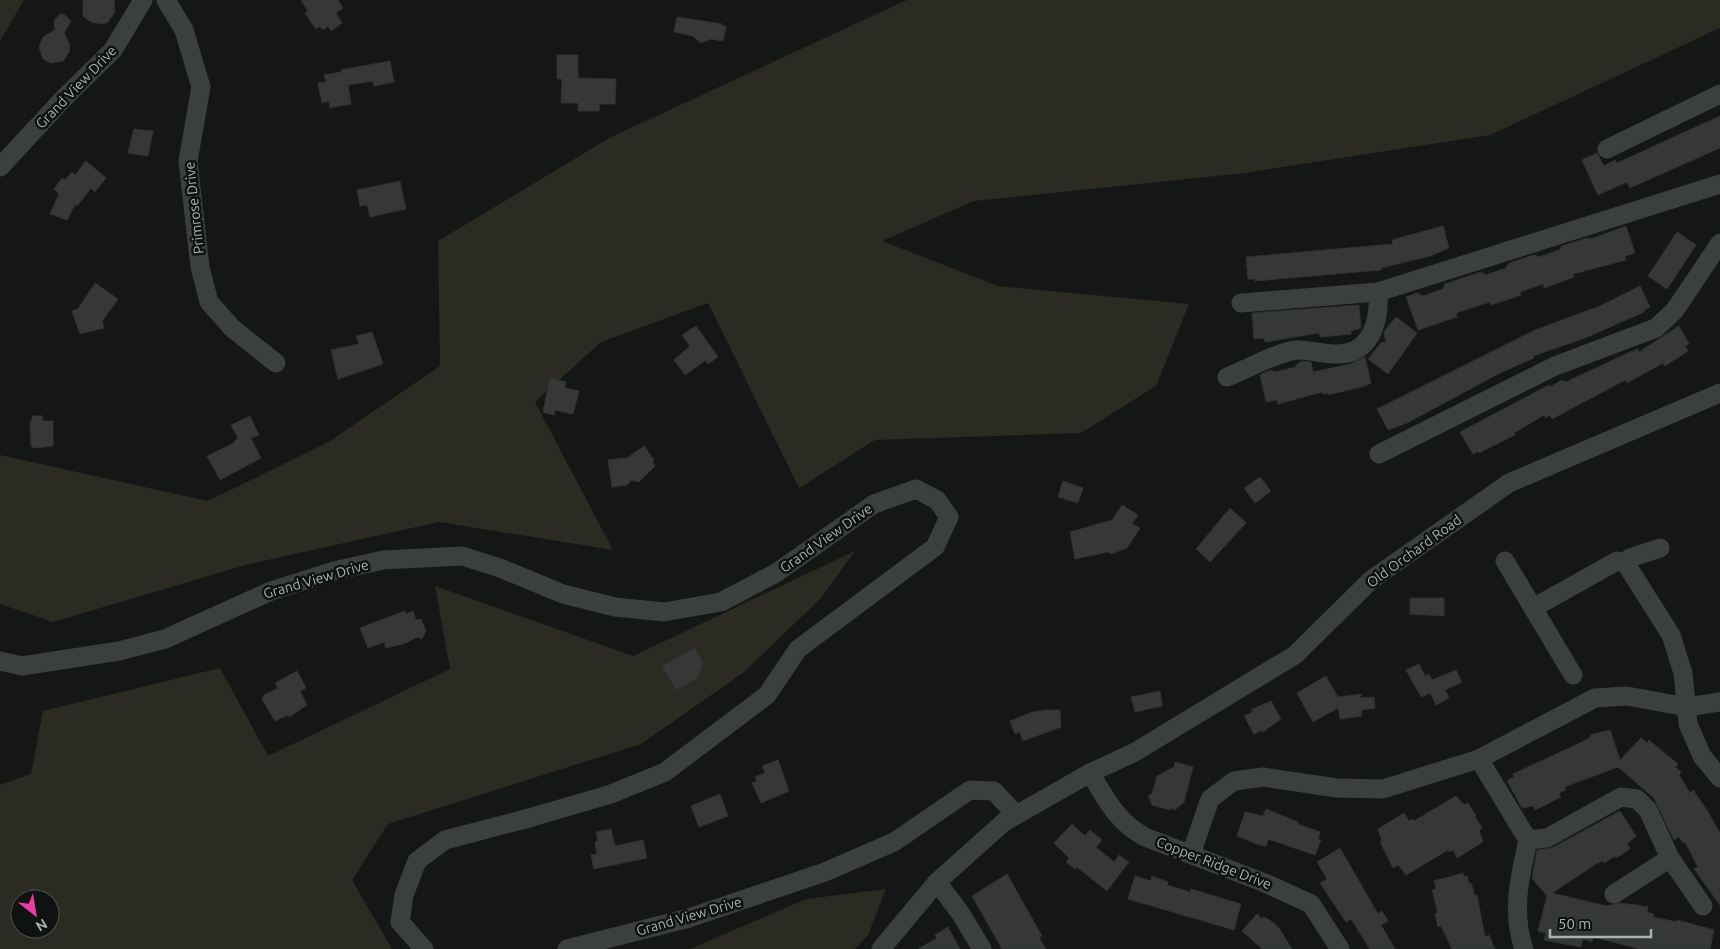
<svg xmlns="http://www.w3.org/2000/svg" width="1720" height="949" font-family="Ubuntu,sans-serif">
<rect width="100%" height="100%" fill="#151616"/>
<g fill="#2b2a23" fill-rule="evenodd">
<polygon points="0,0 24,0 0,41"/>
<polygon points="907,0 1720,0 1720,28 1490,135 1245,173 974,201 882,241 998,286 1189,304 1156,386 1081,433 875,440 799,488 708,303 601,342 535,402 613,550 439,522 249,564 53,622 0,604 0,455 208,501 330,441 440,366 438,241 611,137"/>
<path d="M855,551L821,598L743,673L641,744L388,824L352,880L392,949H0V785L31,774L43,711L220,668L268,756L450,669L435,586L633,656ZM20,899H50V929H20Z"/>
<polygon points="886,889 868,935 855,949 690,949 806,899"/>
</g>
<g fill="#353837" stroke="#2f3231">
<polygon points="83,0 114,0 115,12 108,22 103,24 91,22 83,16"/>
<polygon points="301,0 338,0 343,8 336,13 342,23 331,31 328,26 323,30 320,26 316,29 305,13 308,11"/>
<polygon points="60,14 65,15 71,21 64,33 70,45 69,52 63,61 51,63 43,59 39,47 43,37 55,30 54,21"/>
<polygon points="677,17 722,24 722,26 726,26 723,41 711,39 701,43 693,36 674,32"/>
<polygon points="557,55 578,55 578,78 616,79 615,104 600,104 599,111 578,111 578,103 561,103 562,79 557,79"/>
<polygon points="390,61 394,82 374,86 373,81 348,85 351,104 330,108 329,101 322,103 318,83 326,82 324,75 341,72 341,70"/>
<polygon points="1720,116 1720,148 1630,188 1627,182 1598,195 1582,160 1597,153 1604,166 1615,160 1617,163"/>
<polygon points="134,129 153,131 148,156 128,153"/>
<polygon points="86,161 106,178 95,192 91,188 78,205 75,205 67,220 50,214 59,194 54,189 62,178 65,180 72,172 75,175"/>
<polygon points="400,181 406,209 370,217 367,205 360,206 357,190"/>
<polygon points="1443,226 1449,248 1430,256 1381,268 1381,270 1255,281 1255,279 1248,279 1246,257 1393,244 1392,240"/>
<polygon points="1626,226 1635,253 1625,256 1626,260 1573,274 1574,277 1544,288 1543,284 1520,292 1521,295 1491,305 1490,302 1456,313 1457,317 1418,330 1406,297 1417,293 1423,296 1443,289 1445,284 1481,272 1486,275 1506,268 1509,263 1534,255 1539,257 1559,250 1562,246 1587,238 1591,239"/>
<polygon points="1677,232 1696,245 1667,289 1648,276"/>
<polygon points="95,283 118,299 102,321 104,328 80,334 72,311 78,309"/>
<polygon points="1640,286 1650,307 1644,310 1644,312 1585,338 1533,356 1534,358 1500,373 1407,423 1388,430 1377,409 1535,330 1600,306"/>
<polygon points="1359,305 1361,328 1351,331 1351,334 1320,337 1319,333 1265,342 1264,338 1254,339 1252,313"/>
<polygon points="1396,317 1417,333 1388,374 1368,359 1381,343 1386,342 1384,332"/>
<polygon points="696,326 718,357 708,364 706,360 685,375 674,360 690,346 682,335"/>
<polygon points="1679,326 1689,344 1685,346 1688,351 1665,366 1663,363 1627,383 1625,380 1552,419 1549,415 1546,418 1544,415 1514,433 1515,435 1479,453 1478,451 1473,454 1460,432 1549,385 1550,387 1562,380 1566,382 1630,352 1638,349 1639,352"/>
<polygon points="372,332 383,364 338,379 331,350 359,344 356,336"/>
<polygon points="1365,357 1371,383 1365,386 1328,395 1328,393 1323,394 1322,392 1278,404 1277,400 1266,402 1260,375 1270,370 1275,372 1296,367 1296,365 1302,361 1311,362 1313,372 1350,364"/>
<polygon points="550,378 566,382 565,388 579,391 573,414 555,410 554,415 543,412"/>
<polygon points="32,416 43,416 42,421 53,421 53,446 33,448 31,446 30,421 32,421"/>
<polygon points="250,416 259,435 251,438 261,458 220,480 207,456 232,444 238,438 231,425"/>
<polygon points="644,446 654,460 652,462 655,466 639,482 631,480 627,485 612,487 608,460 627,458"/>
<polygon points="1260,477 1271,491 1255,503 1244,488"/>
<polygon points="1063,481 1083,488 1078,503 1058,497"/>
<polygon points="1122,505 1138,515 1132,524 1140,528 1127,548 1111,554 1108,552 1075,559 1070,532 1112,520"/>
<polygon points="1230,508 1246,523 1210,562 1196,549"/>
<polygon points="1410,598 1444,598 1444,616 1410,614"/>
<polygon points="405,611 406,614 413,611 416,620 421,619 426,631 422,639 417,637 406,643 386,648 384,642 368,648 360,628"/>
<polygon points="695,648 703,662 698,678 676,690 662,666"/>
<polygon points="1419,664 1425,676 1429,674 1432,680 1456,670 1462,682 1445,690 1449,698 1436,705 1430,693 1421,697 1406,670"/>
<polygon points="297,671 306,688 300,691 307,705 289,717 288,715 275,721 262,699 264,695 278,688 275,683"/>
<polygon points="1326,676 1338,697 1362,694 1360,698 1374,697 1375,708 1361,710 1362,716 1340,719 1338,708 1313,722 1297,693"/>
<polygon points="1160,691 1162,706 1135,712 1131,697"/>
<polygon points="1271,701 1281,719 1263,732 1262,730 1254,734 1244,716 1253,712 1251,710"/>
<polygon points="1047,710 1060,710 1061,727 1023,741 1020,732 1015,734 1010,721 1033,712"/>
<polygon points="1610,730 1620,760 1641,738 1647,743 1649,740 1668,756 1678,764 1675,767 1681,772 1679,775 1690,793 1693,790 1707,810 1720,833 1720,905 1694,869 1698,867 1685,842 1683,843 1679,837 1674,840 1654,798 1618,767 1564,787 1566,790 1559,793 1561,797 1535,810 1533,806 1522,808 1507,781 1514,777 1513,774 1584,741 1591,737 1590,735"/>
<polygon points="778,760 789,791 761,803 752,783 757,781 755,777 765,773 762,766"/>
<polygon points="1175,762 1193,767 1184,802 1175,810 1171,808 1170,810 1152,805 1148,796 1152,794 1157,776 1174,767"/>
<polygon points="720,794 728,816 699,827 691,806"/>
<polygon points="1456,796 1464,805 1468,803 1476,816 1475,817 1482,828 1479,830 1483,842 1457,858 1453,850 1449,852 1448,850 1406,875 1398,865 1393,868 1380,842 1382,841 1378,829 1404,813 1409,821 1412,819 1414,821"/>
<polygon points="1266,809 1298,822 1297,824 1320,832 1318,839 1321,840 1315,855 1268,839 1266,846 1259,845 1237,836 1245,812 1263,816"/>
<polygon points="1620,811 1636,836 1627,844 1630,849 1616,858 1615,856 1604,863 1603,861 1596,864 1552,893 1606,906 1621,903 1632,905 1632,904 1648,907 1647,912 1654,914 1653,917 1677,922 1677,920 1714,930 1710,949 1640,949 1593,937 1592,942 1583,939 1581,947 1544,940 1546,933 1538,931 1547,896 1532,878 1537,850 1552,848"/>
<polygon points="1072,824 1085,836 1090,830 1102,840 1096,847 1114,862 1119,855 1129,862 1107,891 1077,867 1075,869 1066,862 1069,858 1054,843"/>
<polygon points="611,829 615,846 643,840 647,858 594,869 591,855 597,854 595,842 598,841 596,832"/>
<polygon points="1340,848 1378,914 1382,911 1388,921 1381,925 1395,949 1370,949 1351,919 1346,922 1320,883 1327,879 1317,862"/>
<polygon points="1463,873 1464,877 1467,876 1469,884 1471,883 1475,896 1477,895 1485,937 1489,935 1495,949 1452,949 1441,926 1438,927 1435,914 1438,913 1432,890 1436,889 1434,881"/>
<polygon points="1007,874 1042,936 1039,938 1046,949 1002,949 972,896"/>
<polygon points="1135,876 1151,881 1152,876 1168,882 1167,885 1190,892 1191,889 1241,904 1234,930 1128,899"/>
<polygon points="1257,914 1262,919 1264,917 1271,921 1279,928 1292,949 1262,949 1242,931"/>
<polygon points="948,927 960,949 918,949 937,938 935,935"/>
</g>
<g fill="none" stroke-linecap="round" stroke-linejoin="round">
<g stroke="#3b403e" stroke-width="19">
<polyline points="166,0 184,30 201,87 188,161 200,267 209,302 232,328 276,363"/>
<polyline points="1607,149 1720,94"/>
<polyline points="0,167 64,98 113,50 143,0"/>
<polyline points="1241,303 1378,292 1720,184"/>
<path d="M1227,377C1245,370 1278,352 1296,350C1308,349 1321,354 1334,354C1371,356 1380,321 1378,292"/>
<polyline points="1379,454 1555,366 1656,328 1675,310 1720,243"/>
<polyline points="1505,561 1573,675"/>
<polyline points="1626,564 1630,558 1660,548"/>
<polyline points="1533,608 1617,561 1626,564 1671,635 1683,673 1688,724 1702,756 1720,778"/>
<polyline points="0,661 22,666 119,651 165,639 271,591 334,571 383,560 462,556 500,568 563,594 615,607 664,612 721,602 776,573 874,504 916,489 937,500 949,517 935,547 798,649 767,695 665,772 611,794 529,818 445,840 417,861 404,895 400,922 424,949"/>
<path d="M1479,759L1528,840C1520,877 1511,911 1524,949"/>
<path d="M1090,773C1107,800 1116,821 1145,837L1265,883L1311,904L1340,949"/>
<polyline points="1528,840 1547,838 1621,797 1637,799 1648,810 1670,858 1703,906"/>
<polyline points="1191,854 1210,799 1234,781 1263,777 1337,788 1383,789 1479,759 1595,698 1627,696 1687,707 1720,702"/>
<polyline points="937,882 961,914 982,949"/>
<polyline points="1614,894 1670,858"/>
<polyline points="567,949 689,918 825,872 894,842 970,790 994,791 1016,815"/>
<polyline points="881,949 937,882 1004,822 1090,773 1135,752 1295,655 1371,580 1509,483 1720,393"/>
</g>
</g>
<g text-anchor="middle" stroke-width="5" stroke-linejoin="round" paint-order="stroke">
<g font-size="14" fill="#a7b6ad" stroke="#101111">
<text transform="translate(76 87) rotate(-46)" y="5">Grand View Drive</text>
<text transform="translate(194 208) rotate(-96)" y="5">Primrose Drive</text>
<text transform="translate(826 538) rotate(-35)" y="5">Grand View Drive</text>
<text transform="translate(1414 551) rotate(-36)" y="5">Old Orchard Road</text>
<text transform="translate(316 579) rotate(-16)" y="5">Grand View Drive</text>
<text transform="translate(1214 863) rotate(21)" y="5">Copper Ridge Drive</text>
<text transform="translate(689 916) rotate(-16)" y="5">Grand View Drive</text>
</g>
</g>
<g transform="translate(35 914) rotate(149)"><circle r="24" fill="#101111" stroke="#4c534f"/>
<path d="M0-4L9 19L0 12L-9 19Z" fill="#e83ba3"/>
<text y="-8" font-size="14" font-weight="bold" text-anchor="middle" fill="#a7b6ad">N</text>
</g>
<path d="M1550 929v8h101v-8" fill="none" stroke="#a7b6ad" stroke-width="2.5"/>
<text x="1558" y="929" font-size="15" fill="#a7b6ad" stroke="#101111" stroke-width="4" paint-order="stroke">50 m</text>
</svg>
